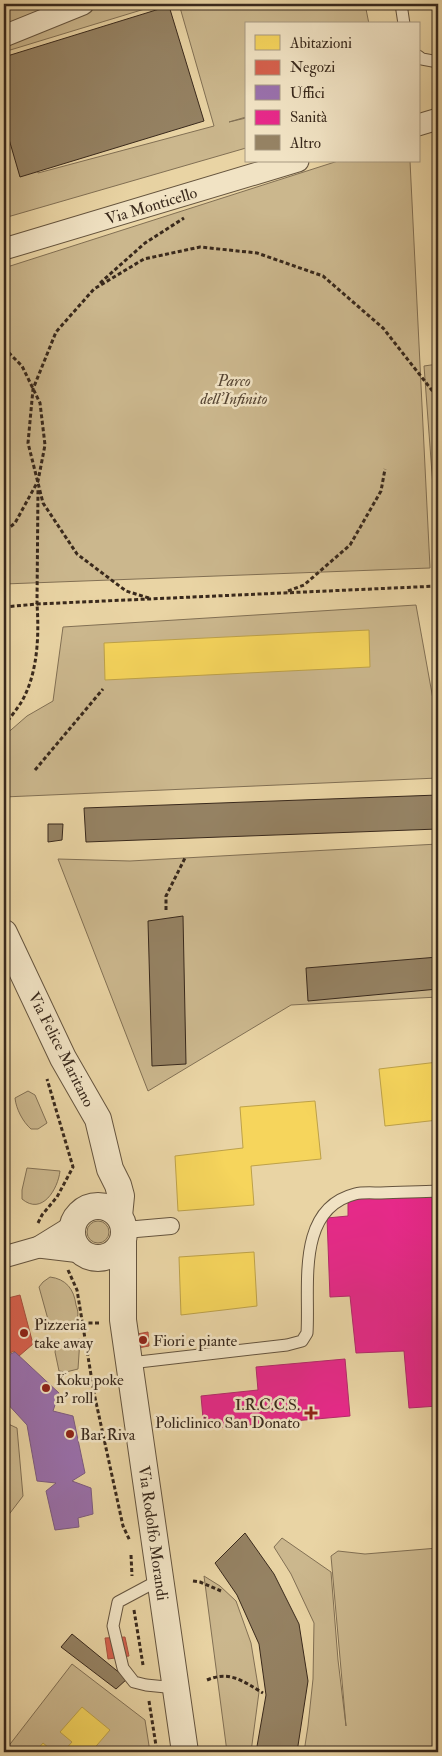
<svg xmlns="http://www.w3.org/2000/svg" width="442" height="1756" font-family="'IM FELL Double Pica',serif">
<rect width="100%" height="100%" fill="#e9d4a4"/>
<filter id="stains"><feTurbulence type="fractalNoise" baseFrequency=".004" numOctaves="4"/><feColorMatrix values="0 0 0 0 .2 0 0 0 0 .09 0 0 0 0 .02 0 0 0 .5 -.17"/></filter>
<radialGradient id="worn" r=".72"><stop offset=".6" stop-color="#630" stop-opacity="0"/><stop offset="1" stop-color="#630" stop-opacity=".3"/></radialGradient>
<g fill="#cbb78d" stroke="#827054">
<polygon points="4,4 70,4 4,30"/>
<polygon points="101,4 161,4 7,51 38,173 214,126 179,4 365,4 369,24 246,24 246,117 229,122 246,118 246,148 4,218 4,41"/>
<polygon points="338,161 410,161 430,568 4,584 4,268"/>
<polygon points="438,364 438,554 424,366"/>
<polygon points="416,605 438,727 438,778 4,797 4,736 27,716 53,701 63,627"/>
<polygon points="438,844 438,997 291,1005 148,1091 58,859 130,861"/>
<path d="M28,1091L35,1095L47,1123L38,1129H31C23,1122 16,1109 15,1098Z"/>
<path d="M27,1168L60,1171C58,1189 42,1216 22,1199V1190Z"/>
<circle cx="98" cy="1232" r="11"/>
<path d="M50,1277C66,1279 74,1289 76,1305C78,1311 79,1315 76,1321L53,1326L49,1323L39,1287L43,1282Z"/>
<polygon points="80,1339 78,1369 66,1372 59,1371 55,1352 57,1343"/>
<polygon points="4,1422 17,1428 23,1496 4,1521"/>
<polygon points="282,1538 331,1572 338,1660 346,1726 331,1556 338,1551 365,1554 438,1548 438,1752 304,1752 308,1726 313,1679 314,1623 291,1574 274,1547"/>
<polygon points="204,1576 220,1586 236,1601 251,1643 259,1692 251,1752 227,1752"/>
<polygon points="72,1664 145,1720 150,1752 4,1752"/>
</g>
<g fill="#f6d55c" stroke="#bda149">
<polygon points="369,630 370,667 105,680 104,643"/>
<polygon points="438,1062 438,1120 385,1126 379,1069"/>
<polygon points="315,1101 321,1159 251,1166 254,1205 178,1211 175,1156 243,1148 240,1107"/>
<polygon points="254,1252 257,1306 181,1315 179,1257"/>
<polygon points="82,1707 110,1730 91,1752 63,1752 72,1742 60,1732"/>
<polygon points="43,1743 54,1752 35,1752"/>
</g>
<g fill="#d6604d" stroke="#a7503e">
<polygon points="20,1295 33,1344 19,1356 14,1351 4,1356 4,1299"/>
<polygon points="148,1332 149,1346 138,1348 137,1334"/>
<polygon points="125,1637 129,1656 108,1659 105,1638"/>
</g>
<polygon fill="#9970ab" stroke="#7c5b80" points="15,1352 59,1393 53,1411 73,1416 85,1473 72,1481 91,1488 93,1514 78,1518 79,1527 55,1530 46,1491 56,1483 37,1481 27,1425 4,1400 4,1357"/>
<g fill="#e7298a" stroke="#b32969">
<polygon points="438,1195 438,1406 409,1408 404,1351 356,1353 350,1296 330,1297 327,1218 348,1216 348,1199"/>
<polygon points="345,1359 350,1416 204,1429 201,1396 258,1390 256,1367"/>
</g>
<g fill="#958263" stroke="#39291c">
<polygon points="169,6 204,121 20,177 4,122 4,57"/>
<polygon points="438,795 438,829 86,842 84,808"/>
<polygon points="48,824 63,824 62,840 48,842"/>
<polygon points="183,916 186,1064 152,1066 148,921"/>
<polygon points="438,957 438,989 308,1001 306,968"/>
<polygon points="245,1533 274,1574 299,1624 308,1681 297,1752 256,1752 266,1695 259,1644 237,1595 215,1563"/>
<polygon points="72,1634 127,1679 116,1689 61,1647"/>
</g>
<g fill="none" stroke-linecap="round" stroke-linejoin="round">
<g stroke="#65543e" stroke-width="13">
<g id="service">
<polyline points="401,4 404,24"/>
<polyline points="418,56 422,59 438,62"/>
<path d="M130,1363L287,1345L302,1341L307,1333C310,1288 295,1209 355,1194C363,1192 373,1193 381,1193C400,1192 419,1192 438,1191"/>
<polyline points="161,1579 118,1602 113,1626 123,1668 134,1682 146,1685 176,1688"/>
</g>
</g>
<g stroke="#65543e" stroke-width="18">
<polyline id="pedestrian" points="125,1230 171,1226"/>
</g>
<g stroke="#65543e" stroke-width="23">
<g id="minor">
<polyline points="4,36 83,4"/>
<polyline points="418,125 438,119"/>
<polyline points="4,249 298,161"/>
<polyline points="39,1247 81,1252"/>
<polyline points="4,1257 39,1247 73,1226"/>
</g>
</g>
<g stroke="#65543e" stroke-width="28">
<g id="tertiary">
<polyline points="4,933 63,1058 98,1119 110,1169 118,1185 121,1196 119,1216"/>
<circle cx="98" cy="1232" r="26"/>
<polyline points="123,1242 123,1320 185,1752"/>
</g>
</g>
<g stroke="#39291c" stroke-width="3" stroke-dasharray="4 2.5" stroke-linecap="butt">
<polyline points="100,283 145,243 184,218"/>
<polyline points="4,348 22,366 40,403 45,445 38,481 15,523 4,532"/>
<polyline points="437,586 438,603"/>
<polyline points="288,591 304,585 350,545 381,491 385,469"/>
<polyline points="149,598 126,591 77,554 43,503 28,443 33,389 56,332 94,289 144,259 200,247 257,253 323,276 383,328 438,398"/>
<polyline points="4,607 37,604 38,488"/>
<path d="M4,726C11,716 21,705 26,693C38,666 39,633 37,604L438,586"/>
<polyline points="35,770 103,689"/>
<polyline points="166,910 166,896 185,858"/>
<polyline points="38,1223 42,1215 57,1197 73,1167 47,1079"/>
<polyline points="68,1270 77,1290 94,1393 123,1526 130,1541"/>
<polyline points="82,1323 101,1323"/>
<polyline points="131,1555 132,1576"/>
<polyline points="193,1581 200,1582 221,1591"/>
<polyline points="134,1610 143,1665"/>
<path d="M207,1680C230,1670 244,1682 263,1693"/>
<polyline points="149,1701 157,1752"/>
</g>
<use href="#service" stroke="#f1e3c4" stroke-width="11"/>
<use href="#pedestrian" stroke="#f1e3c4" stroke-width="16"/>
<use href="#minor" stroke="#f1e3c4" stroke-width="21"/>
<use href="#tertiary" stroke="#f1e3c4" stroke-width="26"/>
</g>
<g fill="#8f2418" stroke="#f1e3c4" stroke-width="2">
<circle cx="24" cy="1333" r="5"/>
<circle cx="143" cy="1340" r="5"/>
<circle cx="46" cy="1388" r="5"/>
<path d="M308.5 1405.5h5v5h5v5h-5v5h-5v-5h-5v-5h5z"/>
<circle cx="70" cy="1434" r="5"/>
</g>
<g text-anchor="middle" stroke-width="5" stroke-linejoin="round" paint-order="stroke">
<g font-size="16" fill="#39291c" stroke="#f1e3c4">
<text transform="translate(151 205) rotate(-17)" y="6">Via Monticello</text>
<text transform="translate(62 1049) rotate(63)" y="6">Via Felice Maritano</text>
<text transform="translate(154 1533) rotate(82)" y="6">Via Rodolfo Morandi</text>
</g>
<g font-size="16" font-style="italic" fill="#564533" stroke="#f1e3c4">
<text x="234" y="386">Parco<tspan x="234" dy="18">dell'Infinito</tspan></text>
</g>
<g font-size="16" fill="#39291c" stroke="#f1e3c4" text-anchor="start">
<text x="34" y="1330">Pizzeria<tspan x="34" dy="18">take away</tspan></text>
<text x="153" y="1346">Fiori e piante</text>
<text x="56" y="1385">Koku poke<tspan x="56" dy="18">n' roll</tspan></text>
<text x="300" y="1410" text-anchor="end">I.R.C.C.S.<tspan x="300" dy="18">Policlinico San Donato</tspan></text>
<text x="80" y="1440">Bar Riva</text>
</g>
</g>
<rect width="442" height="1756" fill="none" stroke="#e9d4a4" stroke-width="20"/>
<rect x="5" y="5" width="432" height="1746" fill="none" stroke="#39291c" stroke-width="2.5"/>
<rect x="10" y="10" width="422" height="1736" fill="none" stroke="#39291c"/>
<rect x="245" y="22" width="175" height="140" fill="#f1e3c4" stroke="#a79981"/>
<rect x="255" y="35" width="25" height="15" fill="#f6d55c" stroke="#a79981"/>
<text x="290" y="48" font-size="15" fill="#39291c">Abitazioni</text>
<rect x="255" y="60" width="25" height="15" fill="#d6604d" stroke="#a79981"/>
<text x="290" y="72" font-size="15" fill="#39291c">Negozi</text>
<rect x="255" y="85" width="25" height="15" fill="#9970ab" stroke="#a79981"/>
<text x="290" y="98" font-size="15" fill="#39291c">Uffici</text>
<rect x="255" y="110" width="25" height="15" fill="#e7298a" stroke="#a79981"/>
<text x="290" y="122" font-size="15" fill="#39291c">Sanità</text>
<rect x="255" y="135" width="25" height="15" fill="#958263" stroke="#a79981"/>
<text x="290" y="148" font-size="15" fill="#39291c">Altro</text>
<rect width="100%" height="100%" filter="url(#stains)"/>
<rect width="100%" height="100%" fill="url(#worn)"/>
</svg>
